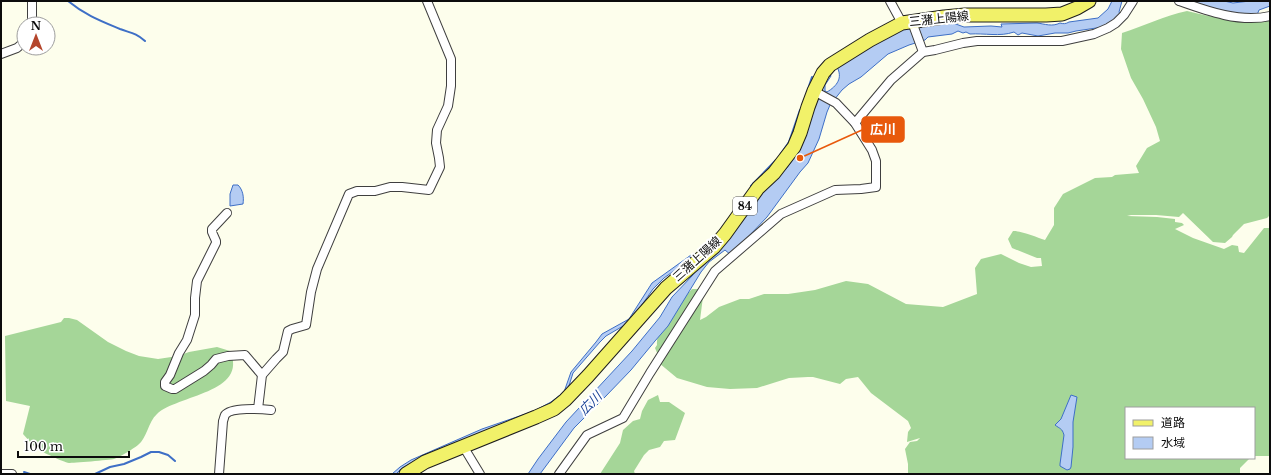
<svg xmlns="http://www.w3.org/2000/svg" width="1271" height="475" font-family="'Libre Baskerville','Noto Sans JP',serif">
<rect width="100%" height="100%" fill="#fdfeec"/>
<g fill="#a5d698">
<path d="M1187,11C1216,18 1239,23 1270,20V215L1267,218L1244,224L1233,235L1232,237L1225,243L1213,242L1183,213L1179,217L1156,215H1131L1127,216L1157,217L1175,219V222L1182,223L1184,225L1175,229L1193,238L1224,249L1232,245L1238,246L1239,252L1244,253L1264,228H1270V456H1254V408H1126V458H1250L1240,468V474H908V464L905,449L910,442L917,441L920,438L907,442L908,432L911,428L908,421L871,393L858,377L846,379L840,384L813,377H808L789,378L757,388L730,389L707,387L677,378L659,363L658,355L655,348L657,345C655,329 682,300 692,289H704L700,320L706,317L719,307L740,299H749L764,294H788L815,290L846,281L868,284L906,304L943,307L977,294L975,268L981,259L1001,254L1019,263L1031,267L1042,266L1041,258H1037L1012,248L1008,239L1013,231C1022,231 1036,237 1045,240L1054,225V208L1063,194L1095,178L1112,177L1115,175L1139,173L1136,166L1147,148L1160,141L1156,127L1143,99L1131,78L1121,49L1122,33C1144,26 1164,16 1187,11Z"/>
<path d="M64,318H69L77,320L108,342L126,351L139,356L158,359L178,356L189,352L217,347L230,351C249,393 177,395 157,414C148,422 147,438 138,445C133,449 120,457 114,459C110,460 72,463 69,463C63,462 42,452 38,449C32,445 28,439 23,434L30,406L6,401L5,336L61,322Z"/>
<polygon points="658,395 660,402 669,402 685,413 675,440 664,441 660,447 649,450 644,455 634,471 635,474 600,474 620,443 623,430 633,421 640,419 642,411 648,400"/>
</g>
<g fill="#b4ccf3" stroke="#3e6fc6">
<path d="M1112,1H1122L1119,12L1120,14L1117,18L1103,27L1076,31L1068,33H1055L1038,36L1022,33L1018,35L1014,32C1000,37 984,33 970,34L966,32L963,33L958,31L952,34L928,37L925,40L909,45L888,54L861,77L849,84L842,90L830,105L827,112L819,139L808,163L800,172L767,217L731,255L725,250L709,262L701,272L668,326L655,341L631,370L605,397L574,428L540,474H528L538,459L566,422L632,351L660,317L672,297L692,276L699,266L770,182L786,169L792,161L799,146L820,90L830,74L831,76L825,85V91L827,92C837,86 843,78 837,67H833L903,29L951,20L953,23L964,27L991,26L1002,27L1001,24C1013,24 1025,23 1037,23C1045,24 1052,27 1060,23C1063,24 1066,24 1069,22L1098,18L1108,9Z"/>
<path d="M1189,1H1224L1233,3L1250,1H1270V6L1259,10L1257,15C1233,14 1212,9 1189,1Z"/>
<path d="M233,185H238C243,190 244,197 243,204L230,206V194Z"/>
<polygon points="691,255 693,257 664,278 653,289 630,322 606,336 600,342 573,373 567,392 554,403 508,423 487,430 411,463 402,468 396,474 392,474 400,467 411,460 482,429 534,411 551,402 564,392 571,372 596,342 602,334 629,319 652,283"/>
<path d="M1071,395L1077,397L1073,422V447L1071,467L1070,469L1067,470L1060,466V464L1064,435C1062,428 1060,429 1055,425L1061,419Z"/>
</g>
<g fill="none" stroke-linecap="round" stroke-linejoin="round">
<g stroke="#3e6fc6" stroke-width="2">
<path d="M68,1C85,15 101,21 120,29C131,33 136,33 145,41"/>
<polyline points="808,89 812,77"/>
<polyline points="780,155 789,142 800,110"/>
<polyline points="751,186 776,160"/>
<polyline points="24,472 30,474"/>
<polyline points="95,474 110,467 124,464 141,457 151,452 159,452 168,455 175,461"/>
</g>
<g stroke="#3f3f3f" stroke-width="10">
<g id="minor">
<polyline points="32,1 32,24"/>
<polyline points="890,1 902,23"/>
<path d="M1179,1C1207,11 1240,23 1270,16"/>
<polyline points="912,22 923,52"/>
<polyline points="1,54 17,48 24,42"/>
<polyline points="855,123 891,80 923,52 935,50 963,43 977,41 1062,41 1094,34 1108,28 1116,23 1124,15 1133,1"/>
<polyline points="227,213 212,229 212,232 216,241 216,243 197,281 195,298 195,315 187,340 179,353 170,375 165,382 165,386 172,389 175,389 204,371 211,365 216,359 228,356 245,355 262,375"/>
<polyline points="258,409 262,375 276,359 283,352 288,331 292,329 306,325 311,292 317,269 349,194 357,191 375,191 390,187 402,187 429,190 440,167 439,158 436,143 437,130 448,106 451,86 451,59 427,1"/>
<polyline points="463,446 480,474"/>
<polyline points="1,474 12,474"/>
<path d="M219,474L223,421C224,419 224,417 225,415C230,407 262,409 271,410"/>
<polyline points="559,474 587,435 623,418 650,373 715,271 781,214 835,190 861,189 876,187 876,161 872,150 855,123 836,103 814,91"/>
</g>
</g>
<g stroke="#1d1d1d" stroke-width="15">
<polyline id="primary" points="406,474 425,462 536,417 554,409 565,400 588,376 666,288 714,247 725,234 758,188 774,173 794,147 800,133 808,107 814,91 823,73 830,65 870,40 902,23 944,17 965,15 1046,15 1062,14 1077,8 1089,1"/>
</g>
<use href="#minor" stroke="#fff" stroke-width="8"/>
<use href="#primary" stroke="#f1f169" stroke-width="13"/>
</g>
<g text-anchor="middle" stroke-width="4" stroke-linejoin="round" paint-order="stroke">
<rect fill="#fff" stroke="#555" stroke-width="1" x="733" y="197" width="24" height="18" rx="3"/>
<g font-size="11" font-weight="bold" fill="#0c0c0c">
<text x="745" y="210">84</text>
</g>
<g font-size="12" fill="#0c0c0c" stroke="#fff">
<text transform="translate(939 19) rotate(-6)" y="4">三潴上陽線</text>
<text transform="translate(697 259) rotate(-42)" y="4">三潴上陽線</text>
</g>
<g font-size="13" font-style="italic" fill="#1c4497" stroke="#fff">
<text transform="translate(590 403) rotate(-46)" y="5">広川</text>
</g>
</g>
<path fill="none" stroke="#e8590c" stroke-width="1.5" d="M800 158L862 130"/>
<circle fill="#e8590c" stroke="#fff" stroke-width="1.5" cx="800" cy="158" r="4"/>
<rect fill="#e8590c" stroke="#e8590c" stroke-width="1.5" x="862" y="117" width="42" height="25" rx="4"/>
<g font-size="13" text-anchor="middle" font-weight="bold" fill="#fff">
<text x="883" y="134">広川</text>
</g>
<rect width="1271" height="475" fill="none" stroke="#0c0c0c" stroke-width="4"/>
<rect x="1125" y="407" width="130" height="52" fill="#ffffff" stroke="#9e9e9e"/>
<rect x="1133" y="420" width="20" height="6" fill="#f1f169" stroke="#9e9e9e"/>
<text x="1161" y="427" font-size="12" fill="#0c0c0c">道路</text>
<rect x="1133" y="437" width="20" height="12" fill="#b4ccf3" stroke="#9e9e9e"/>
<text x="1161" y="447" font-size="12" fill="#0c0c0c">水域</text>
<g transform="translate(36 36)"><circle r="19" fill="#ffffff" stroke="#9e9e9e"/>
<path d="M0-3L7 15L0 10L-7 15Z" fill="#b4462c"/>
<text y="-6" font-size="11" font-weight="bold" text-anchor="middle" fill="#0c0c0c">N</text>
</g>
<path d="M18 451v6h111v-6" fill="none" stroke="#0c0c0c" stroke-width="2"/>
<text x="24" y="451" font-size="12" fill="#0c0c0c" stroke="#ffffff" stroke-width="3" paint-order="stroke">100 m</text>
</svg>
